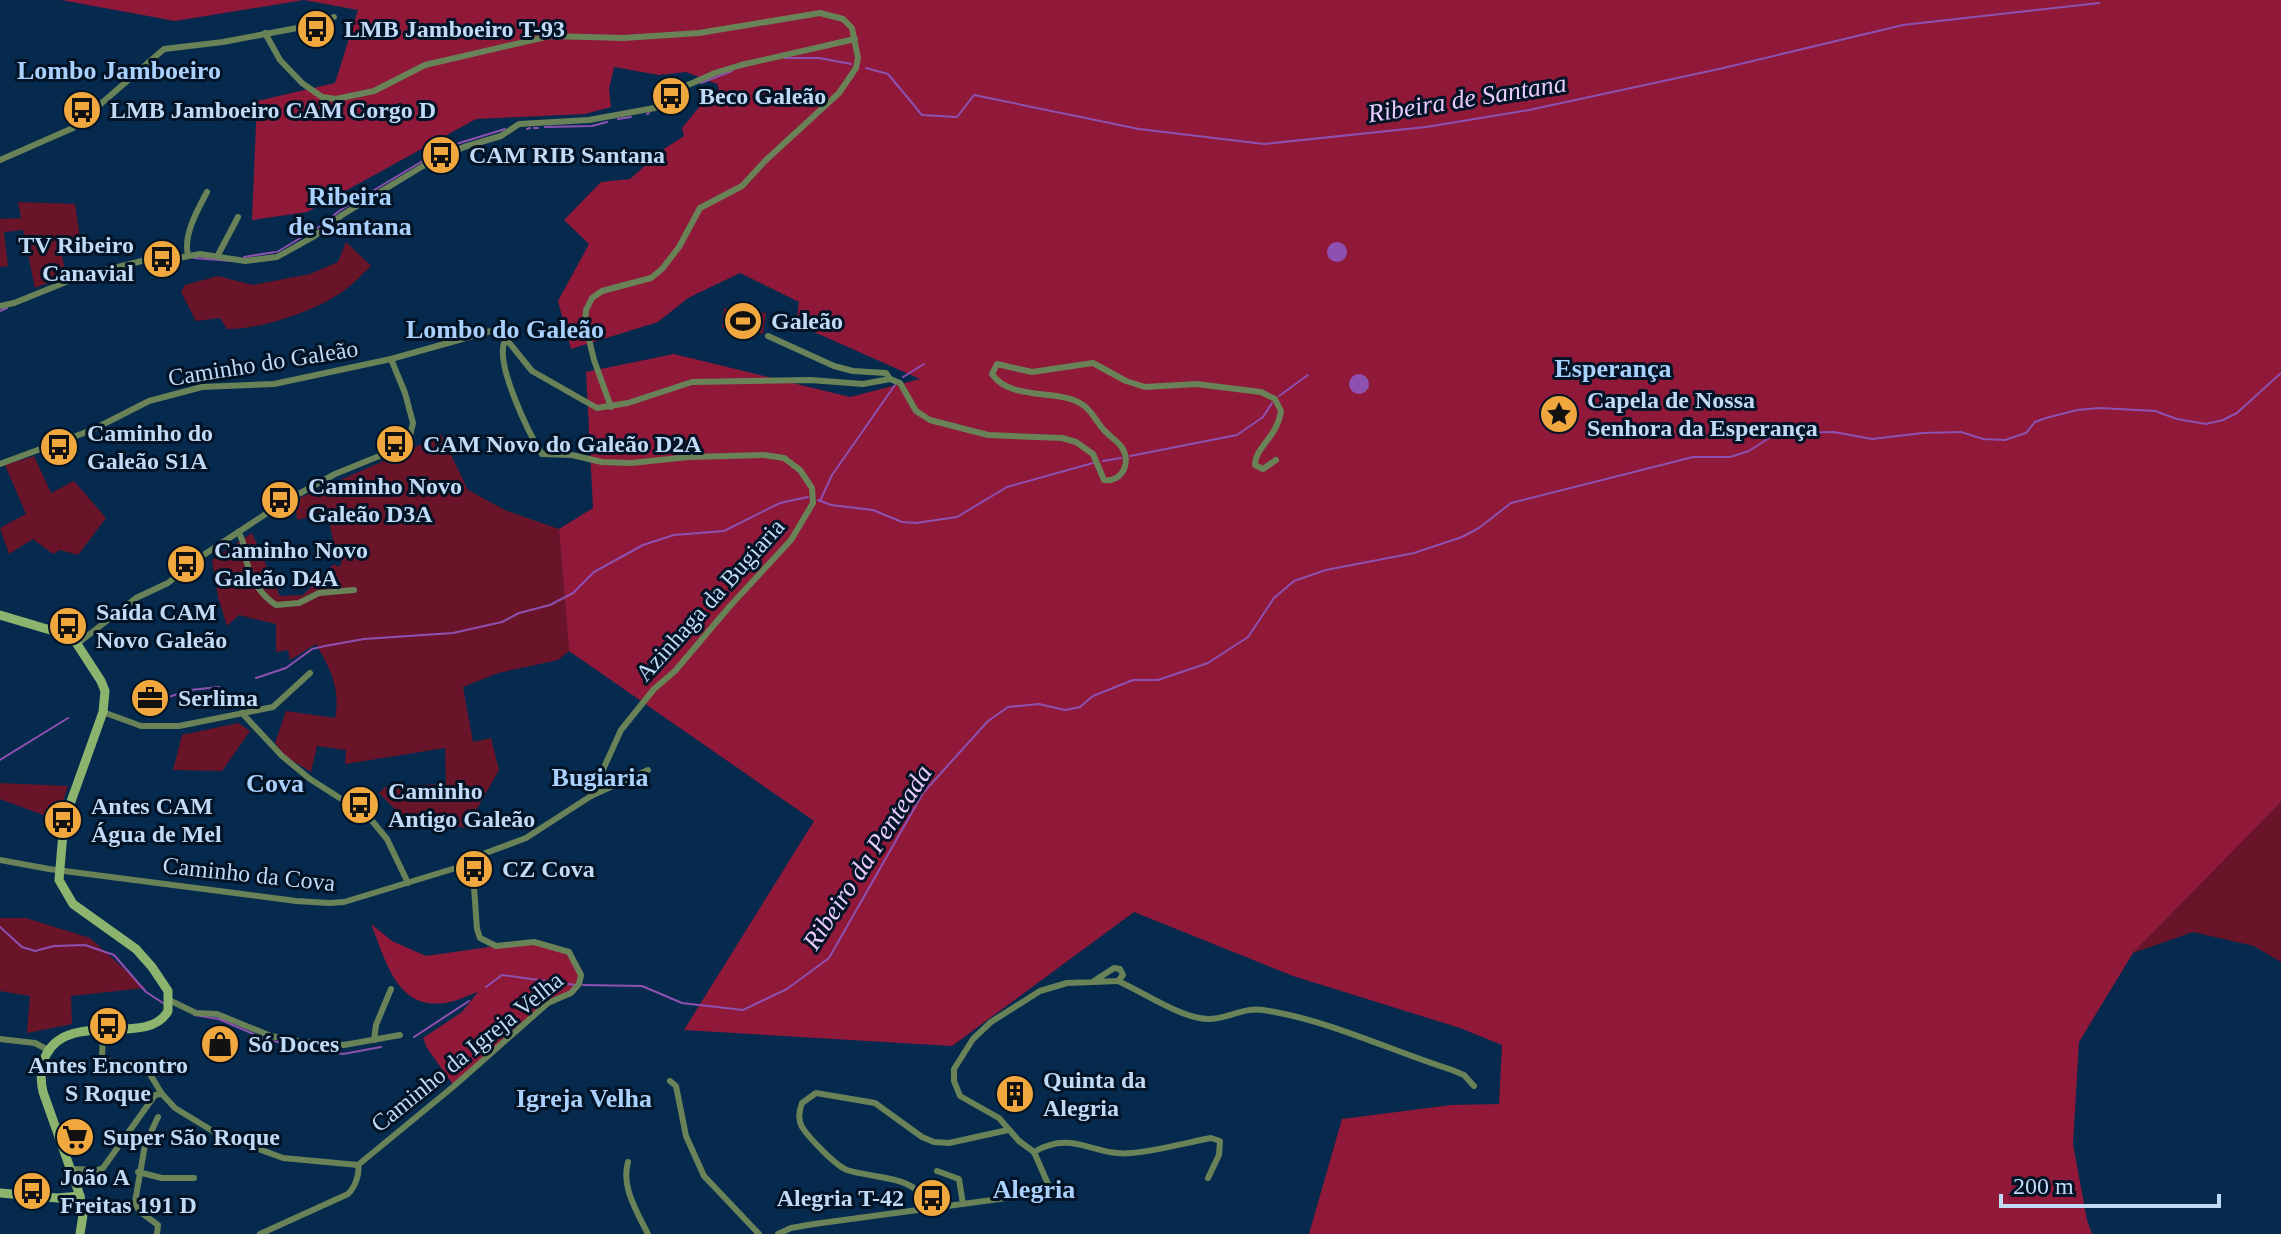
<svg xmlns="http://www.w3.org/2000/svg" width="2281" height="1234" font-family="'Times New Roman',serif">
<rect width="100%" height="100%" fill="#062a4d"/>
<g fill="#6a1429">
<polygon points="18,202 75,204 82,250 62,255 66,276 35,288 23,230 4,232 8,266 0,267 0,219 21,218"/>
<path d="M346,242L371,266C362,274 353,285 342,292C315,311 259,330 227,329L220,318L196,321L181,292L185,285L218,276L253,285L310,274L338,262Z"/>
<polygon points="724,308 766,313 763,334 722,328"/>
<path d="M441,434L468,490L507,511L559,529L569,651L558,660L498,673L463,687L473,742L491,738L499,770L466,828L402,816L379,793L385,787L418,790L421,785L446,784L445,748L345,764L346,750L317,746L311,772L285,756L275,743L286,711L335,718C341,689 330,668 316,644L290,660L288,650L276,652V624L239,615L227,626L218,597L212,560L252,533L280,596L303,595L334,564L339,567L345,555L334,544L327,513L297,520L295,500L404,452L411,444L414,448Z"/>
<polygon points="34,456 51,493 74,481 106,518 78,555 60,550 53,554 33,539 9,554 0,528 26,514 5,465"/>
<polygon points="238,723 250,731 222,771 173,770 182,735"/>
<polygon points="0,783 68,786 57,820 0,799"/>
<polygon points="2281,802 2281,962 2254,946 2193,932 2133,953"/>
<polygon points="0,918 26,918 90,938 145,988 71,996 72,1024 27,1033 30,996 0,991"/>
</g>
<g fill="#901839">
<polygon points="61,0 2281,0 2281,802 2133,953 2079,1042 2073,1144 2087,1220 2092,1234 1309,1234 1342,1119 1451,1105 1499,1104 1502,1045 1460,1028 1293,976 1134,912 952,1046 684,1030 814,821 569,651 559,529 593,508 586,372 674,354 850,397 920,379 796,324 799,302 740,273 688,298 658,322 571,349 558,301 589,244 564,220 601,182 630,179 664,149 684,136 682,128 704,101 719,89 717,84 686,72 659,75 614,67 609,89 611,107 585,114 476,119 307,212 252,220 257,101 335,83 358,10 304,0 175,21"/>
<path d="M371,924L392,941L426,956L524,942L569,952L581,975L571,993L548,1003L454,1086L427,1048L423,1038L462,1012L478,992C470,994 462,999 454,1001C398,1016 387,963 371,924Z"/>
</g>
<g fill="#8e51b0">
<circle cx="1337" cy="252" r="10"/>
<circle cx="1359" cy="384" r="10"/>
</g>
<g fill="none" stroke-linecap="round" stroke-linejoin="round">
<g stroke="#8e51b0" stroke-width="2">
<polyline points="785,58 819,58 851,64"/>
<polyline points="866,68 888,74 922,115 957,117 974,95 1139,129 1264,144 1426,127 1529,110 1719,69 1903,25 2099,3"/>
<polyline points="701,83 732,71"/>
<polyline points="647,114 649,113"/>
<polyline points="618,119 631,117"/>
<polyline points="545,127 592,126 607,122"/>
<polyline points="534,128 538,128"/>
<polyline points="527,129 530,128"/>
<polyline points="277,252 322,225 339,211 421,162 453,145 505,129"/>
<polyline points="244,257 275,252"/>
<polyline points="194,258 232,261"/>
<polyline points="164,264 170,263"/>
<polyline points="94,276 112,273"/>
<polyline points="0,311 7,308"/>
<polyline points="903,377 924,364"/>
<polyline points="1279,396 1308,375"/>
<polyline points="1130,456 1237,435 1263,417 1272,403"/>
<polyline points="1103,461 1121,458"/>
<polyline points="818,500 831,505 873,510 902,522 916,523 957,517 1007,487 1093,463"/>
<polyline points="820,501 832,475 895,385"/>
<polyline points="256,678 286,668 312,649 325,646 364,639 453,633 502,622 519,613 550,605 573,593 594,572 643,545 674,535 724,531 780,503 808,497"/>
<polyline points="150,703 190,690 219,687"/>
<polyline points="0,760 68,718"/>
<polyline points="0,927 22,947 35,951 54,946 85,945 114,955 146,992 163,1003"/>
<polyline points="583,985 642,986 682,1003 743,1010 787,989 829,958 923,793 988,721 1008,707 1039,704 1065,710 1080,707 1093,696 1133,680 1158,680 1208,663 1248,637 1274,598 1294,581 1326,570 1414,553 1462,537 1479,528 1511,503 1693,457 1730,457 1749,451 1772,436 1790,433 1834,432 1872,439 1923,433 1961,432 1983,439 2005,440 2026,433 2035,422 2046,418 2077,410 2100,408 2155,411 2177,419 2206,424 2223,420 2237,413 2281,373"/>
<polyline points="486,987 502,975 576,985"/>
<polyline points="194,1015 219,1019 267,1040 343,1054 381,1047"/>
<polyline points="414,1037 469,1001"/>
</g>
<g stroke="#698257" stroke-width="6">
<polyline points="265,33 280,60 302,83 322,97 336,99 374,91 425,65 550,36 623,38 699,33 820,13 843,19 852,28 858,58 856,68 839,93 766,160 742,186 700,208 679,247 662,269 651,278 602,291 592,298 586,310 585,323 594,360 611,407"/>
<polyline points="0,160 73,128 164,49 223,42 313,25 334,17"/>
<path d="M188,255C183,235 198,209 207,192"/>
<polyline points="218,255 238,217"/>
<polyline points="0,306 14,303 81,276 146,260 156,262 200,254 245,261 277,257 313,237 342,215 423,166 464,147 501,136 519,124 589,120 660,107 688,85 715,73 741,65 855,39"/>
<path d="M768,336L834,366L853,371L886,373L890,379L900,383L916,411L930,420L988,435L1062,438L1076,442L1093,454L1104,480C1123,482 1132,462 1121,446C1116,440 1108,435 1103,429C1096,421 1092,411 1083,405C1060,388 1011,402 992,374L997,364L1032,372L1093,363L1126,381L1145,387L1196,384L1261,392L1275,399L1281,411C1278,436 1254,449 1255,465L1263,469L1276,460"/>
<path d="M505,341C494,362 529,434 542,454L572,455L602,462L631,463L689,457L764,455L784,458L800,470L812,488L813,503L791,540L730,606L675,671L654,689L621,730L591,796"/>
<polyline points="0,464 92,430 149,401 202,387 274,384 391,359 498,329 532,371 597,408 628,403 692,382 810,380 863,384 890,379"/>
<path d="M238,532C246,543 243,551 247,563C251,580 262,596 276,605L299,603L319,593L354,590"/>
<polyline points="77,644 136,598 168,583 205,554 284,502 335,474 399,448 409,440 413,423 405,393 391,359"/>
<polyline points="103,712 141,726 179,726 273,707 310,673"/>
<polyline points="242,713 282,756 310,779 368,816 387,839 408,883"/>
<polyline points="0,860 49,869 296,901 329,903 344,902 469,864 483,854 526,838 591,796 648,770"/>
<path d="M1118,981C1143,992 1182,1019 1209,1019C1227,1019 1244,1007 1263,1010C1329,1020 1389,1050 1452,1070L1464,1075L1474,1086"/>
<polyline points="169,1000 196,1013 217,1014 271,1036 302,1042 344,1045 400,1035"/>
<polyline points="103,1030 102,1058 134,1072"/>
<polyline points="0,1039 35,1043 48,1050"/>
<polyline points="374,1040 376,1025 391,989"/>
<polyline points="148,1071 162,1094 175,1108 216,1133 283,1158 358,1165"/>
<polyline points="670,1081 676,1086 686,1136 704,1176 759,1234"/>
<path d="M1034,1152C1073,1129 1094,1157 1131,1153C1157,1151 1184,1143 1211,1138L1220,1141L1219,1155L1208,1178"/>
<path d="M628,1162C621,1187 637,1212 648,1234"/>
<polyline points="72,1169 98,1170 103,1168 155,1095 162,1094"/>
<polyline points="937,1171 959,1179 963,1204"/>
<polyline points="138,1172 162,1178 194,1178"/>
<path d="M925,1208C922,1174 872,1179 847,1170C836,1166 809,1138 802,1127C798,1120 799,1111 802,1103L816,1093L875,1103L922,1137L934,1142L949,1143L1008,1130"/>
<polyline points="157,1234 158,1225 139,1211 135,1202 145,1145 158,1117"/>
<path d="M260,1234L348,1194C355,1187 360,1174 358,1165L454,1086L548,1003L571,993L579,984L581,975L569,952L534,942L496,946L480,938L477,929L473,873L469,864"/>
<polyline points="778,1234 791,1228 814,1224 1044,1193 1048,1184 1034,1152 1019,1141 999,1118 960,1096 954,1081 954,1069 973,1039 991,1022 1040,991 1067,983 1118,981 1123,975 1120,969 1114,968 1094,981"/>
</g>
<g stroke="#8db46e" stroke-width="9">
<path d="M0,615L67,635L77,644L101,681L105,691L103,712L64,821L59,880L73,904L136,949L152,967L168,991V1011C148,1048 69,1009 46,1055C40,1068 40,1079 43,1092L80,1196L83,1215L80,1234"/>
<polyline points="0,1193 57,1198 80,1196"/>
</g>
</g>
<defs>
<g id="bus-disc" transform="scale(2)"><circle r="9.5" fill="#efa73e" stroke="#021326"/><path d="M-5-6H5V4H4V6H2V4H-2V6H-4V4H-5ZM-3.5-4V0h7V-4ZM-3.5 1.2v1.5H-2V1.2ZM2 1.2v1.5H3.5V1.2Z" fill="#111"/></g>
<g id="stadium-disc" transform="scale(2)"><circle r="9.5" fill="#efa73e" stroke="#021326"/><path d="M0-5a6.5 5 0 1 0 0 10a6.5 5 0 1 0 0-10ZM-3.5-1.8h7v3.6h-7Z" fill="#111"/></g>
<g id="sight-disc" transform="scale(2)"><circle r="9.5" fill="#efa73e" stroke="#021326"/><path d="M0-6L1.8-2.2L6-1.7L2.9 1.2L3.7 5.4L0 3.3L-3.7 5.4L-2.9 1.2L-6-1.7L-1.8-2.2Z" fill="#111"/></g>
<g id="office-disc" transform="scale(2)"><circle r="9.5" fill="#efa73e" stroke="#021326"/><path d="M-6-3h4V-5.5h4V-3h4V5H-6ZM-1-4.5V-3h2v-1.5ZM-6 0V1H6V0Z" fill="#111"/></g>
<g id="shop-disc" transform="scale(2)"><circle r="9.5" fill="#efa73e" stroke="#021326"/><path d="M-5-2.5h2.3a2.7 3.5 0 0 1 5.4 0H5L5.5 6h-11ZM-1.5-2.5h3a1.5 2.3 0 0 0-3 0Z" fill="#111"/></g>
<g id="building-disc" transform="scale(2)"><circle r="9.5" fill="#efa73e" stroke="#021326"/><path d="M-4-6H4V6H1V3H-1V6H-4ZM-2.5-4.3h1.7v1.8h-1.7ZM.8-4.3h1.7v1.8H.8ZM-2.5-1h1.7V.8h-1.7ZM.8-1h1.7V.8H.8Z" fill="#111"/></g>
<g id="supermarket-disc" transform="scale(2)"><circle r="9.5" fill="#efa73e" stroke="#021326"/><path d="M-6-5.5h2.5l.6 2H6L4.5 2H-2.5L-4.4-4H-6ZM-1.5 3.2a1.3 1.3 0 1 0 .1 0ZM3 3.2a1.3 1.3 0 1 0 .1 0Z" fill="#111"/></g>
</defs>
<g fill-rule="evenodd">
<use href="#bus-disc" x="316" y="29"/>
<use href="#bus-disc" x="671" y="96"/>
<use href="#bus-disc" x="82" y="110"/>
<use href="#bus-disc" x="441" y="155"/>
<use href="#bus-disc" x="162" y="259"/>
<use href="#stadium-disc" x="743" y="321"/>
<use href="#sight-disc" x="1559" y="414"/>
<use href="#bus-disc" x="395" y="444"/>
<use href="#bus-disc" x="59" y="447"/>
<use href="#bus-disc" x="280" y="500"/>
<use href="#bus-disc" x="186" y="564"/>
<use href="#bus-disc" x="68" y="626"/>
<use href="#office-disc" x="150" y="698"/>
<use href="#bus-disc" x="360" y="805"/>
<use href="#bus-disc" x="63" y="820"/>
<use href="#bus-disc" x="474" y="869"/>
<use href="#bus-disc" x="108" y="1026"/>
<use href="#shop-disc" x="220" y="1044"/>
<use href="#building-disc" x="1015" y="1094"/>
<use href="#supermarket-disc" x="75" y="1137"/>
<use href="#bus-disc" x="32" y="1191"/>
<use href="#bus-disc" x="932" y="1198"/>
</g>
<g text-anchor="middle" stroke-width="6" stroke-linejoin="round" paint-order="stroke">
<g font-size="24" font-weight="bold" fill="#c1daf6" stroke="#021326" text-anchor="start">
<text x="344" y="37">LMB Jamboeiro T-93</text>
<text x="699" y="104">Beco Galeão</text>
<text x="110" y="118">LMB Jamboeiro CAM Corgo D</text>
<text x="469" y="163">CAM RIB Santana</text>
<text x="134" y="253" text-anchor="end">TV Ribeiro<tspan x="134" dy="28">Canavial</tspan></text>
<text x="771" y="329">Galeão</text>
<text x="1587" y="408">Capela de Nossa<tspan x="1587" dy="28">Senhora da Esperança</tspan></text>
<text x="87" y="441">Caminho do<tspan x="87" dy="28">Galeão S1A</tspan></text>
<text x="423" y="452">CAM Novo do Galeão D2A</text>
<text x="308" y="494">Caminho Novo<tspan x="308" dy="28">Galeão D3A</tspan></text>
<text x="214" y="558">Caminho Novo<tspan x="214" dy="28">Galeão D4A</tspan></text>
<text x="96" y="620">Saída CAM<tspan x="96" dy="28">Novo Galeão</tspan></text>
<text x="178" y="706">Serlima</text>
<text x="388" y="799">Caminho<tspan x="388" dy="28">Antigo Galeão</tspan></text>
<text x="91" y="814">Antes CAM<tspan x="91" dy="28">Água de Mel</tspan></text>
<text x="502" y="877">CZ Cova</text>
<text x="248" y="1052">Só Doces</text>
<text x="108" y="1073" text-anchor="middle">Antes Encontro<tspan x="108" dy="28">S Roque</tspan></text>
<text x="1043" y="1088">Quinta da<tspan x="1043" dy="28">Alegria</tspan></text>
<text x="103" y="1145">Super São Roque</text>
<text x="60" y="1185">João A<tspan x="60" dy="28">Freitas 191 D</tspan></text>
<text x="904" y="1206" text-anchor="end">Alegria T-42</text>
</g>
<g font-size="24" fill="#c1daf6" stroke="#021326">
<text transform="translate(263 363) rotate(-9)" y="8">Caminho do Galeão</text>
<text transform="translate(710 600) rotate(-48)" y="8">Azinhaga da Bugiaria</text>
<text transform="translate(249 874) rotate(6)" y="8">Caminho da Cova</text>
<text transform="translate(467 1052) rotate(-39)" y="8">Caminho da Igreja Velha</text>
</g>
<g font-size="26" font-weight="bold" fill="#aad1fe" stroke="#021326">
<text x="119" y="79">Lombo Jamboeiro</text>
<text x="350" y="205">Ribeira<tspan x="350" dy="30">de Santana</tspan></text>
<text x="505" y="338">Lombo do Galeão</text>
<text x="1613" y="377">Esperança</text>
<text x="600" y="786">Bugiaria</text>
<text x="275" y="792">Cova</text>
<text x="584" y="1107">Igreja Velha</text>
<text x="1034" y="1198">Alegria</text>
</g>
<g font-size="26" font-style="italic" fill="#e9cbfc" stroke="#021326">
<text transform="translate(1467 98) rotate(-9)" y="9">Ribeira de Santana</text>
<text transform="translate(867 857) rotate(-57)" y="9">Ribeiro da Penteada</text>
</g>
</g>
<path d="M2001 1194v12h218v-12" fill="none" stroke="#c1daf6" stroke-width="4"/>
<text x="2013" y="1194" font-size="24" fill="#c1daf6" stroke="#021326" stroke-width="6" paint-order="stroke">200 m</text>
</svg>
